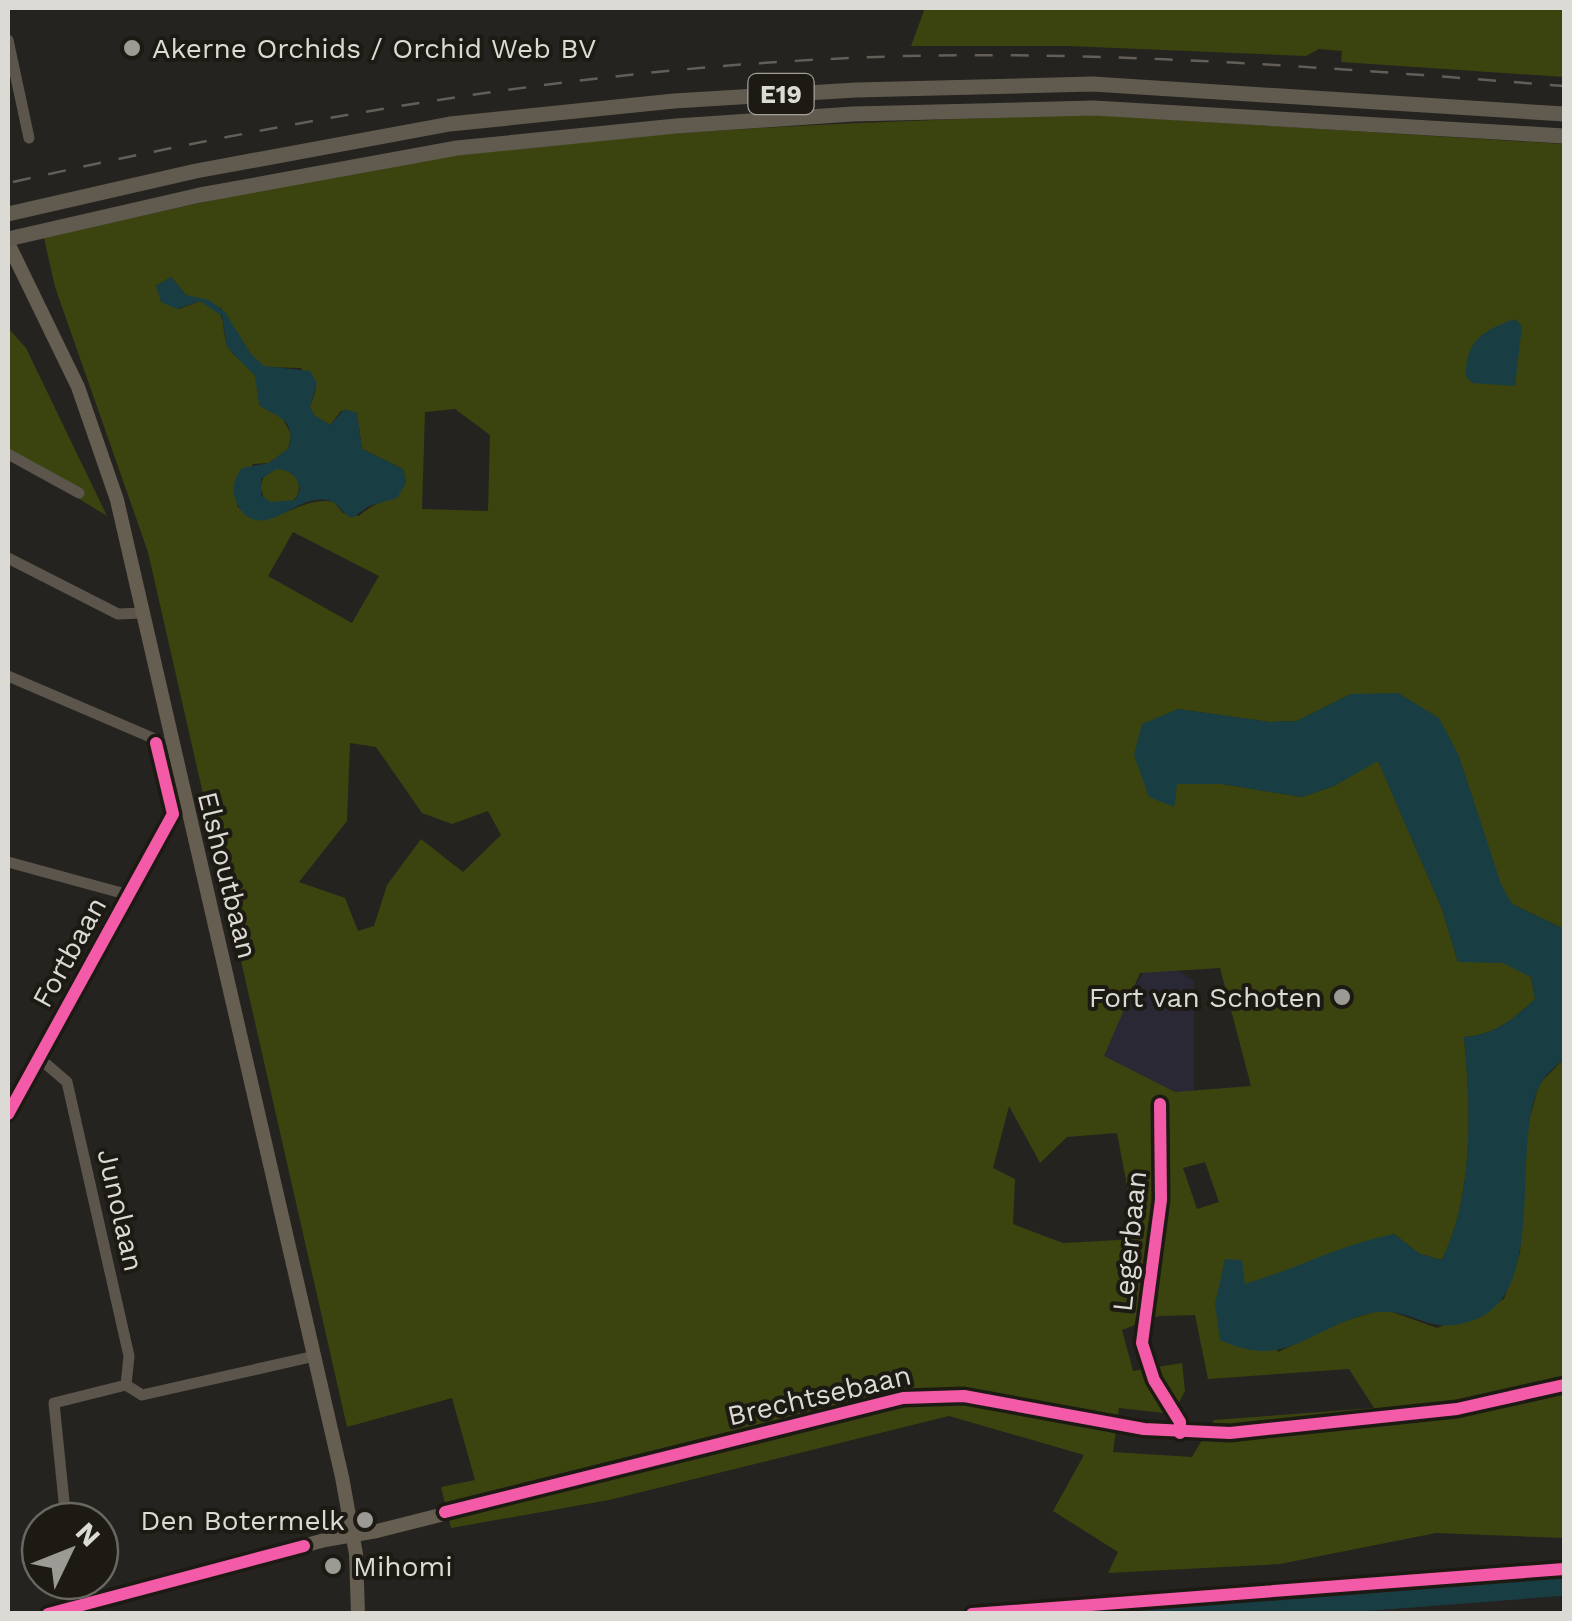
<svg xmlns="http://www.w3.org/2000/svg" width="1572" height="1621" font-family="'Work Sans',sans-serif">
<rect width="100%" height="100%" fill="#25231f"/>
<polygon fill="#2b2835" points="1154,956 1194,981 1194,1096 1175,1098 1099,1055 1114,1018"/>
<g fill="#3b440f" fill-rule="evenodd">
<polygon points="925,8 1564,8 1564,77 1341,62 1342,51 1319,49 1306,56 1068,46 911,46"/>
<path d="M1094,115L1564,144V929L1512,904L1351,694L1297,721L1270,722L1178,709L1175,806L1176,784H1222L1302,797L1334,786L1378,760L1442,909L1458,962H1503L1531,977L1535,999C1513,1020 1494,1035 1464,1037C1471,1110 1474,1194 1442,1260L1420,1254L1394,1234L1244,1285L1226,1260L1278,1352L1344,1321L1384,1309L1437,1328L1504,1299L1520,1253L1528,1125L1539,1084L1564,1059V1538L1436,1533L1280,1564L1108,1573L1118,1552L1053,1511L1084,1455L949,1416L609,1500L451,1528L441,1487L475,1480L452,1398L347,1427L148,552L55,287L44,238C181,207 320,174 460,155C670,128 882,121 1094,115ZM171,277L186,295L221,308L251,355L264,367L301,368L316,389L310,407L314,415L330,425L341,411L357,413L362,449L403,469L406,483C392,501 375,501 359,516L343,513L334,502C296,494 268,539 237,506L253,464L269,463L288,449L291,434L280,413L268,411C263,396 259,378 249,367C243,360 235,358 231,351C216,328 235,315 200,301L179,309L156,286ZM455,409L490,435L488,511L422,509L425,412ZM293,532L379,576L352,623L268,576ZM350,743L376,747L422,813L452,824L488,811L501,835L463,872L421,839L387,885L374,926L358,931L345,898L299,882L347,821ZM1220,968L1251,1086L1175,1092L1104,1056L1140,973ZM1009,1106L1040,1163L1067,1137L1117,1133L1137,1239L1063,1243L1013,1224L1015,1179L993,1168ZM1205,1162L1219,1202L1197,1209L1183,1168ZM1195,1315L1208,1379L1349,1369L1374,1408L1214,1420L1192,1457L1113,1452L1119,1408L1173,1414L1185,1391L1182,1363L1133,1371L1122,1330L1159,1316Z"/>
<polygon points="8,328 26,348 107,516 8,455"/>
<circle cx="280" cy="487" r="19"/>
</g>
<g fill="#183e44" fill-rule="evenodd">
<path d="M171,277L186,295L209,300L225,312L251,354L264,366L310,371L317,383L310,407L314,415L330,425L345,409L357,413L362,449L403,469L406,483L397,498L369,506L352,518C341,513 339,502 327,500C296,494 271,536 244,514C231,499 230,483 242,468L269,463L288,449C298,419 277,418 259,405L255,376L227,347L222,316L200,301L177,309L161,302L156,286ZM276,469C289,470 298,475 300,490L295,500L271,502L261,495V479Z"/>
<path d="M1515,319L1522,326L1515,386L1472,383L1466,376C1465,341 1483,330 1515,319Z"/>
<path d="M1398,693L1439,718L1459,756L1501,884L1512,904L1564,929V1059C1556,1066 1543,1076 1539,1087C1510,1147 1549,1293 1474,1320C1423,1339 1412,1301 1363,1315C1304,1333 1283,1369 1220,1340L1215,1304L1225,1259L1242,1260L1245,1284C1296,1269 1342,1244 1394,1234L1420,1254L1442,1260C1474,1194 1471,1109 1464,1037C1494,1035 1513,1020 1535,999L1531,977L1503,963L1458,962L1442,909L1378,761L1334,786L1302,797L1222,784H1177L1174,807L1149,797L1134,755L1142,724L1178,709L1270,722L1297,721L1351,694Z"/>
<polygon points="1564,1575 1564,1595 1560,1596 1327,1614 1057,1613"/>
</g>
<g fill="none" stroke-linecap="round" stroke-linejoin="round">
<g stroke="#183e44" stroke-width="2.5">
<polyline points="914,8 922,8"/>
<polyline points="1366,8 1371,8"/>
</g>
<g stroke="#5b554b" stroke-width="11">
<polyline points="8,40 29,138"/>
<polyline points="8,454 79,493"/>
<polyline points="8,558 118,614 142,613"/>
<polyline points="8,676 162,742"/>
<polyline points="8,862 129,895"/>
<polyline points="39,1058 67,1082 129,1356 126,1385"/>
<polyline points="1160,1104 1161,1200 1142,1343 1154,1380 1180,1422 1180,1433"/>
<polyline points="8,1114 173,814 156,743"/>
<polyline points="126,1385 142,1395 315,1356"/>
<polyline points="52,1513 65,1511 54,1403 126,1385"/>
</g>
<g stroke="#665e51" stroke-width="14">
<polyline points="8,243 78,387 117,500 342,1477 356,1554 358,1614"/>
<polyline points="48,1614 325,1540 377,1531 903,1398 964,1396 1144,1429 1230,1433 1457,1409 1564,1385"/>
</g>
<g stroke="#615a4e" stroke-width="15">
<polyline points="8,214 196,171 450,124 674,101 856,90 1093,84 1564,114"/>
<polyline points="8,239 200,195 457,148 676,126 853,114 1094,108 1564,136"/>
</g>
<path stroke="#635e57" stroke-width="2.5" stroke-dasharray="18 18" stroke-linecap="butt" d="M13,182C308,116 603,64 906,56C1126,51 1345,69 1564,86"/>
<g stroke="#1d1a14" stroke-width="19">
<g id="cycleway">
<polyline points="1160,1104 1161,1200 1142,1343 1154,1380 1180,1422 1180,1433"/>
<polyline points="8,1114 173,814 156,743"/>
<polyline points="445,1512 903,1398 964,1396 1144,1429 1230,1433 1457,1409 1564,1385"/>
<polyline points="48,1614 304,1546"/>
<polyline points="972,1614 1564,1569"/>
</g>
</g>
<use href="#cycleway" stroke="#f35aa7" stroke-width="12"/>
</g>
<g fill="#9c9a95" stroke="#1d1a14" stroke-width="4">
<circle cx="132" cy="48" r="10"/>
<circle cx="1342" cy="997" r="10"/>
<circle cx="365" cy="1520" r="10"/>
<circle cx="333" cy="1566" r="10"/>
</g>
<g text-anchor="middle" stroke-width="8" stroke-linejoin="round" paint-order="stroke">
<rect fill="#1d1a14" stroke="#a3a09b" stroke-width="2.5" x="748.5" y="74" width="65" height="40" rx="8"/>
<g font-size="25" font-weight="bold" fill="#dcdad5">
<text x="781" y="103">E19</text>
</g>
<g font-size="28" fill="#dcdad5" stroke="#1d1a14" text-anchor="start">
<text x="152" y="58">Akerne Orchids / Orchid Web BV</text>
<text x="1322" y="1007" text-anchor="end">Fort van Schoten</text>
<text x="345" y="1530" text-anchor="end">Den Botermelk</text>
<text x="353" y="1576">Mihomi</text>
</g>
<g font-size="28" fill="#dcdad5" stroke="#1d1a14">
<text transform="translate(228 875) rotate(76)" y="10">Elshoutbaan</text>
<text transform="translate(69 952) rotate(-61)" y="10">Fortbaan</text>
<text transform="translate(121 1210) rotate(77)" y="10">Junolaan</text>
<text transform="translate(1129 1241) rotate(-84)" y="10">Legerbaan</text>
<text transform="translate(819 1395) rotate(-13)" y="10">Brechtsebaan</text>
</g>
</g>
<rect width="1572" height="1621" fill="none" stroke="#dcdad5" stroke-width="20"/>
<g transform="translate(70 1551) rotate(47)"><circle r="48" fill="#1d1a14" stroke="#696761" stroke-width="2.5"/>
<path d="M0-8L18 38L0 25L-18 38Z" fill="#9c9a95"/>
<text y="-15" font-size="28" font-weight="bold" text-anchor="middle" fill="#dcdad5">N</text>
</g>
</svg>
